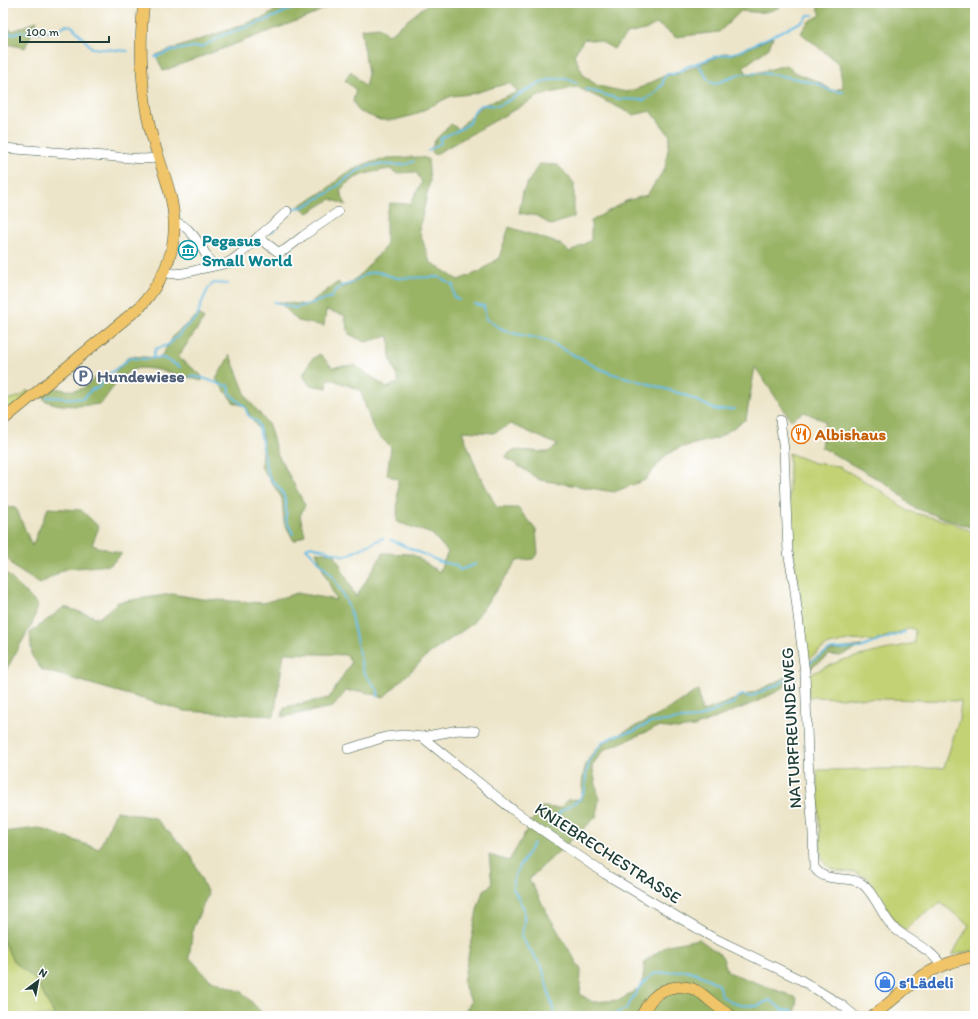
<svg xmlns="http://www.w3.org/2000/svg" width="978" height="1019" font-family="Itim,sans-serif">
<rect width="100%" height="100%" fill="#fff"/>
<filter id="ink" filterUnits="userSpaceOnUse"><feTurbulence type="fractalNoise" baseFrequency=".025" numOctaves="2"/><feDisplacementMap in="SourceGraphic" scale="8" xChannelSelector="R" yChannelSelector="G"/><feConvolveMatrix kernelMatrix="1 2 1 2 8 2 1 2 1" color-interpolation-filters="sRGB"/></filter>
<filter id="wash" filterUnits="userSpaceOnUse"><feTurbulence type="fractalNoise" baseFrequency=".012" numOctaves="4" result="noise"/><feDisplacementMap in="SourceGraphic" scale="16" xChannelSelector="R" yChannelSelector="G"/><feGaussianBlur stdDeviation="0.9" result="paint"/><feColorMatrix in="noise" values="0 0 0 0 0 0 0 0 0 0 0 0 0 0 0 0 0 1.4 0 .05"/><feComposite in="paint" operator="in"/></filter>
<g filter="url(#wash)">
<rect width="100%" height="100%" fill="#ede5c9"/>
<g fill="#c3d274" stroke="#718854">
<polygon points="27,390 29,394 3,416 3,401 21,396"/>
<polygon points="789,453 814,463 838,466 880,490 908,511 953,523 975,533 975,950 953,955 953,953 969,925 941,903 918,918 905,930 896,923 867,877 853,872 837,871 826,865 821,856 817,770 944,768 959,719 961,701 808,697 808,675 842,660 914,643 915,631 911,628 874,641 851,640 826,646 807,660 800,595 789,530"/>
<polygon points="3,940 13,961 35,979 55,1016 3,1016"/>
</g>
<g fill="#9ab466" stroke="#5c784d">
<polygon points="287,3 335,3 310,16 163,71 156,55 265,17"/>
<path d="M429,3H787C769,14 761,13 741,11L719,32L675,37L665,29L656,24L645,30L627,34L614,49L600,41L584,39L574,55L584,76L598,86L626,92L642,87L666,75L677,74L726,53L734,54L773,37L769,48L743,67L748,75L786,65L794,72L817,81L833,91L843,87L839,64L801,33L808,22L821,15L816,3H975V529L912,507L904,498L890,486L821,447L825,421L804,412L791,420L755,367L746,419L718,438L679,448L666,455L645,480L614,492L540,480L505,457L513,450L548,452L558,445L511,424L493,433L462,431L477,470L497,508H518L536,530L538,554L533,559L517,561L472,624L429,654L384,697L361,691H346L333,707L282,717L284,707L329,698L351,663L347,655L284,653L274,716L185,711L42,670L32,656L30,633L64,607L99,618L118,602L172,594L202,599L263,603L297,593L336,600L316,552L334,553L356,597L383,553L412,554L439,572L448,552L432,534L397,522L398,479L387,475L391,447L374,431L360,390L328,378L327,388L309,385L303,375L311,360L320,354L332,367L355,365L387,388L399,382L390,357L389,336L365,342L349,334L344,315L326,310L324,326L298,321L279,302L307,305L338,282L343,288L359,276L386,246V216L390,203L410,204L422,182L416,172L396,173L390,169C372,172 351,175 340,191L346,205L331,199L308,213L299,206L326,190L345,174L365,164L389,158L421,157L428,159L430,181L419,230L430,262L458,280L479,272L499,258L509,227L560,244L570,252L591,240V221L626,201L647,195L665,168L670,136L651,111L634,115L577,87L539,96L434,155L431,149L436,139L451,124L458,129L483,105L518,92L509,83L471,94L451,96L414,115L395,120H380L358,111L353,101L356,90L345,81L351,71L365,87L368,74L361,29L379,27L389,35Z"/>
<polygon points="37,21 25,48 3,43 3,27 13,31"/>
<polygon points="539,164 558,165 574,183 574,217 551,225 537,216 519,213 523,191"/>
<path d="M199,314L204,319L178,357L201,375L202,381C187,377 149,365 135,369C123,372 108,394 101,404C84,406 59,408 44,400L43,396L54,388C79,392 80,393 99,374L109,380L129,356L160,358L175,334Z"/>
<polygon points="230,355 247,398 269,425 277,453 305,505 300,516 305,535 294,541 284,522 282,498 261,467 263,436 244,406 233,402 216,379"/>
<polygon points="3,507 16,508 32,546 48,508 81,510 99,527 92,545 122,554 110,565 65,569 40,584 15,568 3,552"/>
<polygon points="3,570 38,605 33,622 5,672 3,681"/>
<path d="M862,646L840,656L829,655L811,668L807,664C825,649 840,649 862,646Z"/>
<path d="M795,673L796,679L776,692L756,702L694,727L677,729L658,727L604,750L592,765L599,799L596,817L529,879L550,918L581,970L580,994L592,1002L620,1000L642,986L645,961L668,945L699,939L722,956L728,972L797,998L794,1016H463L471,1001L463,983L477,910L483,891L492,884L489,855L509,861C520,843 529,824 541,807L560,808L568,800L582,799C582,785 582,769 590,757C600,740 638,726 657,716C671,708 684,699 698,690L702,712L759,690Z"/>
<polygon points="116,811 155,818 191,855 208,894 193,928 189,957 209,979 242,992 263,1014 262,1016 55,1016 35,979 13,961 3,940 3,832 39,828 99,849"/>
</g>
<g fill="none" stroke-linecap="round" stroke-linejoin="round">
<g stroke="#6abee6" stroke-width="2">
<polyline points="3,31 10,34 22,32 55,32 65,25 72,26 92,48 128,51"/>
<polyline points="155,57 171,51 192,47 202,47 223,35 264,21 305,3"/>
<polyline points="698,63 708,80 714,84 741,74 763,73 793,78 819,84 828,90 843,92"/>
<polyline points="586,89 619,99 644,100 654,94 663,84 663,80 667,74 674,74 689,66 714,57 738,52 803,21 808,15 813,15"/>
<path d="M428,151L441,143L440,139C449,133 463,130 470,122C473,118 472,112 477,108C485,101 493,108 500,105C521,95 552,68 576,83"/>
<path d="M290,214L294,208C304,208 309,204 317,199C321,196 326,195 330,192C342,183 352,172 366,167C381,160 400,170 414,161"/>
<polyline points="269,232 274,230 278,225"/>
<polyline points="274,302 295,308 332,297 334,292 341,286 350,284 368,273 378,272 397,278 439,277 453,285 454,297 459,300"/>
<polyline points="474,304 484,306 486,319 500,328 512,333 546,340 598,368 613,374 636,380 685,395 716,410 735,409"/>
<polyline points="153,358 163,358 180,367"/>
<polyline points="190,376 203,378 225,386 228,385 230,388 229,393 245,407 248,415 258,423 263,447 266,468 269,477 281,490 286,501 286,520 293,534"/>
<path d="M47,397C60,397 71,400 84,398L91,390L99,387L106,376L124,363L129,358L146,359L153,358L155,349L168,345L179,335L184,328L197,318L201,304L209,287L214,283L228,284"/>
<polyline points="3,409 8,409"/>
<polyline points="391,540 441,562 455,565 460,570 476,564"/>
<polyline points="306,548 332,575 346,601 350,611 363,671 378,691 378,696"/>
<polyline points="306,548 311,546 345,556 383,538"/>
<polyline points="807,666 812,661 831,649 861,648 870,644 905,632"/>
<polyline points="550,825 561,811 579,800 585,790 586,774 590,759 603,742 615,736 634,731 650,723 680,719 698,718 733,703 737,698 742,695 750,697 781,683 793,675"/>
<polyline points="534,843 515,874 513,888 524,909 524,923 521,937 542,967 555,1016"/>
<polyline points="611,1016 627,1008 638,989 653,974 686,970 696,973 714,982 718,985 722,996 730,1002 740,1005 757,1006 770,1000 783,1010 793,1011"/>
</g>
</g>
</g>
<g filter="url(#ink)">
<g fill="none" stroke-linecap="round" stroke-linejoin="round">
<g stroke="#3e564a" stroke-width="10">
<g id="minor">
<polyline points="3,148 143,159 159,158"/>
<path d="M174,222C191,224 204,252 212,265"/>
<polyline points="258,237 278,252 285,250 303,236 338,212"/>
<path d="M164,272C175,276 189,272 200,269C208,267 216,266 224,264C237,260 248,246 258,237C268,228 278,221 287,211"/>
<path d="M780,420L784,450L788,552L794,583L805,673L809,782L813,833L814,867C825,884 843,875 859,882C871,887 882,915 892,926C906,940 933,949 941,966"/>
<polyline points="422,737 458,730 475,731"/>
<polyline points="348,749 385,737 404,735 422,737 513,810 605,874 710,936 801,980 843,1006 855,1016"/>
</g>
</g>
<g stroke="#3e564a" stroke-width="12">
<g id="major">
<path d="M3,420L141,306C170,272 181,238 170,194C164,170 154,148 149,124C141,87 139,41 144,3"/>
<path d="M641,1016C645,1010 648,1003 653,998C666,985 687,983 702,994C712,1002 721,1011 732,1016"/>
<path d="M872,1016C888,1005 902,991 918,979C935,967 955,960 975,956"/>
</g>
</g>
<use href="#minor" stroke="#fff" stroke-width="9"/>
<use href="#major" stroke="#f0c469" stroke-width="11"/>
</g>
</g>
<defs>
<g id="museum-ring" transform="scale(1)"><circle r="9.5" fill="#fff" stroke="#0f9aa8" stroke-width="1.5"/><path d="M0-6L6-3V-2H-6V-3ZM-5-1h2V3h-2ZM-1-1h2V3h-2ZM3-1h2V3H3ZM-6 4H6V6H-6Z" fill="#0f9aa8"/></g>
<g id="parking-ring" transform="scale(1)"><circle r="9.5" fill="#fff" stroke="#5c6f8a" stroke-width="1.5"/><path d="M-3.5-5.5H1a3.5 3.5 0 0 1 0 7H-1V5.5H-3.5ZM-1-3.4V-.6H.8a1.4 1.4 0 0 0 0-2.8Z" fill="#5c6f8a"/></g>
<g id="restaurant-ring" transform="scale(1)"><circle r="9.5" fill="#fff" stroke="#e8710a" stroke-width="1.5"/><path d="M-5-6h1v4h1v-4h1v4h1v-4h1v5L-1.5 .5V6h-2V.5L-5-1ZM5-6V6H3V1.5H1.5Q1.5-4 5-6Z" fill="#e8710a"/></g>
<g id="shop-ring" transform="scale(1)"><circle r="9.5" fill="#fff" stroke="#3f7fe0" stroke-width="1.5"/><path d="M-5-2.5h2.3a2.7 3.5 0 0 1 5.4 0H5L5.5 6h-11ZM-1.5-2.5h3a1.5 2.3 0 0 0-3 0Z" fill="#3f7fe0"/></g>
</defs>
<g fill-rule="evenodd">
<use href="#museum-ring" x="188" y="250"/>
<use href="#parking-ring" x="83" y="376"/>
<use href="#restaurant-ring" x="801" y="434"/>
<use href="#shop-ring" x="885" y="982"/>
</g>
<g text-anchor="middle" stroke-width="3.5" stroke-linejoin="round" paint-order="stroke">
<g font-size="17" font-weight="bold" fill="#0d838f" stroke="#fff" text-anchor="start">
<text x="202" y="246">Pegasus<tspan x="202" dy="20">Small World</tspan></text>
</g>
<g font-size="17" font-weight="bold" fill="#4e5e75" stroke="#fff" text-anchor="start">
<text x="97" y="382">Hundewiese</text>
</g>
<g font-size="17" font-weight="bold" fill="#c56008" stroke="#fff" text-anchor="start">
<text x="815" y="440">Albishaus</text>
</g>
<g font-size="17" fill="#1f3d34" stroke="#fff">
<text transform="translate(791 728) rotate(-93)" y="6">NATURFREUNDEWEG</text>
<text transform="translate(608 853) rotate(33)" y="6">KNIEBRECHESTRASSE</text>
</g>
<g font-size="17" font-weight="bold" fill="#366cbe" stroke="#fff" text-anchor="start">
<text x="899" y="988">s‘Lädeli</text>
</g>
</g>
<rect width="978" height="1019" fill="none" stroke="#fff" stroke-width="16"/>
<g transform="translate(38 981) rotate(32)" stroke="#ffffff" stroke-width="3" paint-order="stroke">
<path d="M0-3L7 15L0 10L-7 15Z" fill="#1f3d34"/>
<text y="-6" font-size="11" font-weight="bold" text-anchor="middle" fill="#1f3d34">N</text>
</g>
<path d="M20 36v6h89v-6" fill="none" stroke="#1f3d34" stroke-width="2"/>
<text x="26" y="36" font-size="12" fill="#1f3d34" stroke="#ffffff" stroke-width="3" paint-order="stroke">100 m</text>
</svg>
